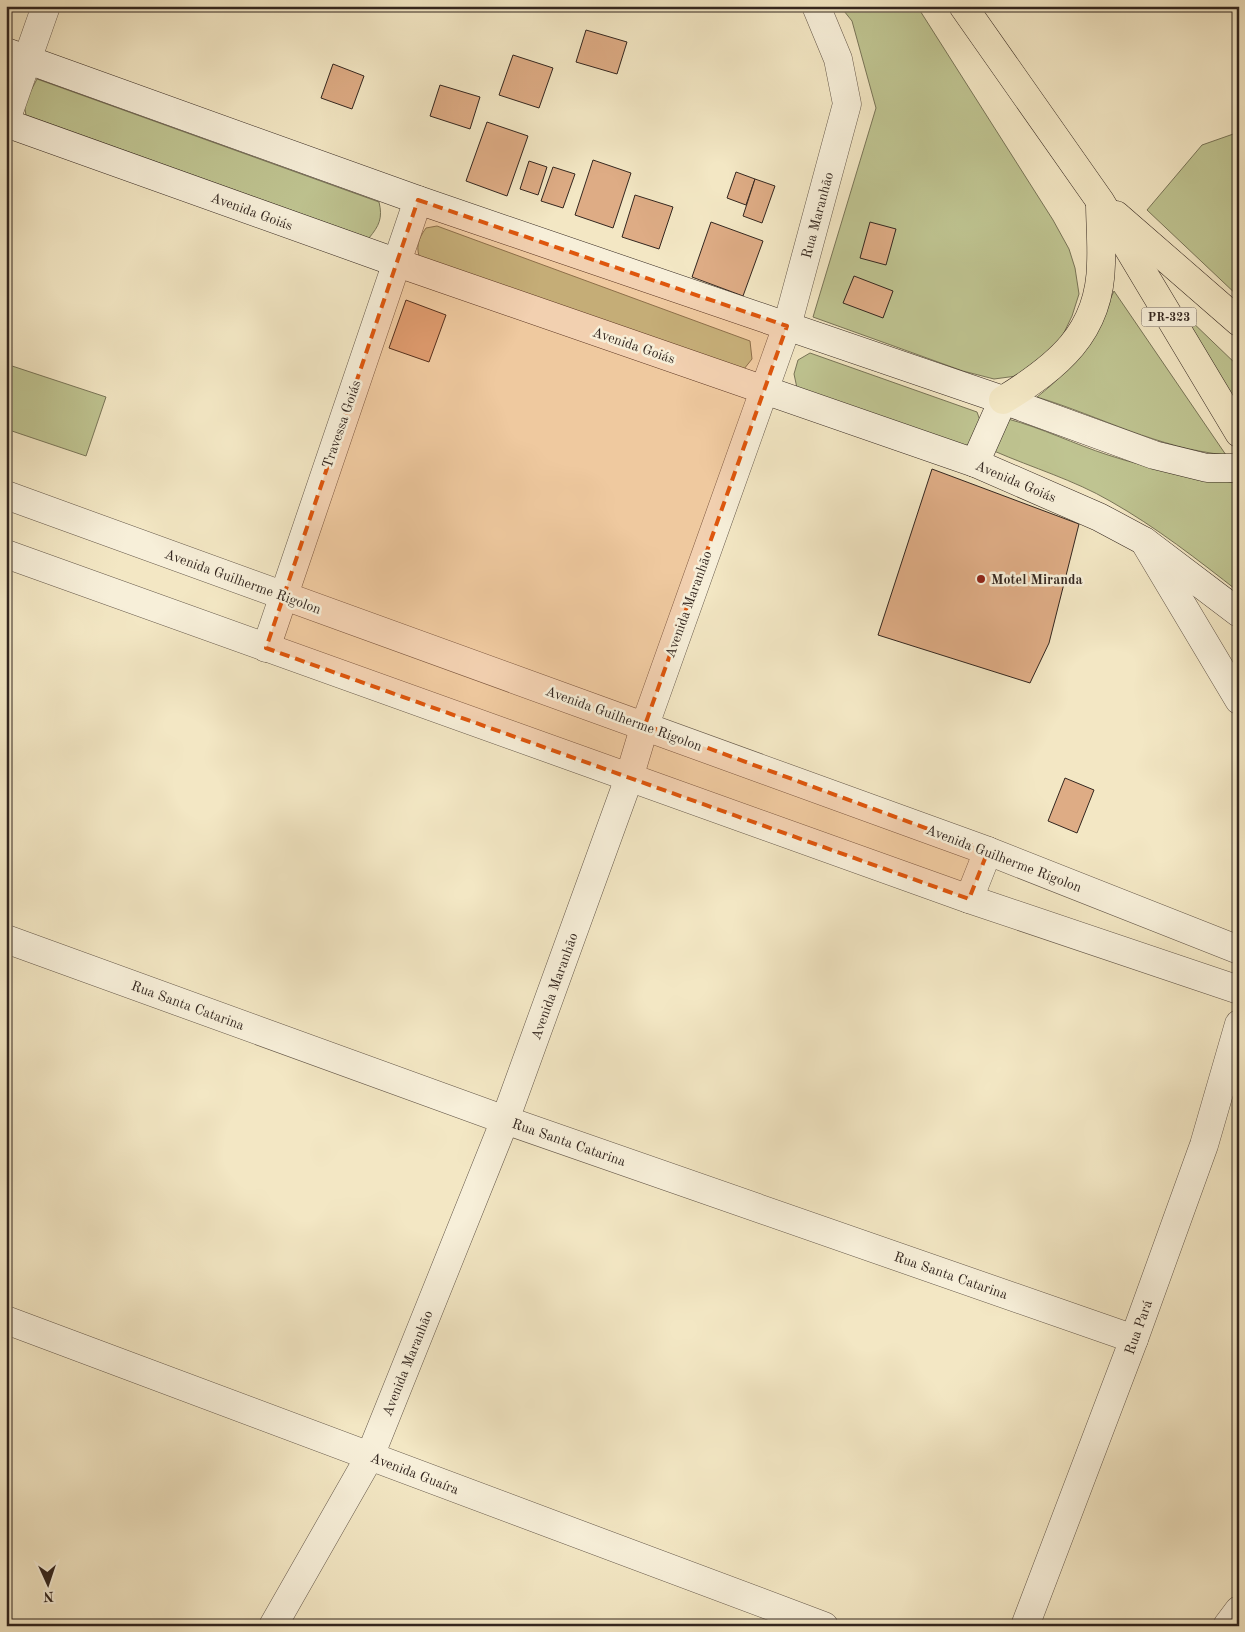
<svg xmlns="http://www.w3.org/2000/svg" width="1245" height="1632" font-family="'Old Standard TT',serif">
<rect width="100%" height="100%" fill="#f3e7c4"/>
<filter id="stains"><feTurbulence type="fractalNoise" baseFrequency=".004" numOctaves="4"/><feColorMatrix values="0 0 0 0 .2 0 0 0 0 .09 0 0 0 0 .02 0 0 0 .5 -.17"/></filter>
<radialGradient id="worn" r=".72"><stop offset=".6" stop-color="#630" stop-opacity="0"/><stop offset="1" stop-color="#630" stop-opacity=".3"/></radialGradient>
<g fill="#bfc491" stroke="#797558">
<polygon points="840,6 917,6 1053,220 1069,249 1075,268 1079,294 1072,316 1060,341 1024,375 994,379 963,371 813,317 876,108 852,21"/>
<path d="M37,79L379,202C383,218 379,226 369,238L26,115L24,104Z"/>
<polygon points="1239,132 1239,297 1147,210 1202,145"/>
<path d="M437,226L750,341L752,359L744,369L421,261C415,248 418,239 426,228Z"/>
<path d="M1114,291L1226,455C1157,448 1102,417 1037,397C1079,364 1092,339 1114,291Z"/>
<polygon points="1161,292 1239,367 1239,415"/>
<polygon points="810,353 977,412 982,426 977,440 965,446 797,388 794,374 798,360"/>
<polygon points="6,364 106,397 86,456 6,429"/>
<path d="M1008,419C1042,428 1074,444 1108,455C1151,469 1195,478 1239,483V592C1198,560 1156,527 1110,501C1074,480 1033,468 994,451Z"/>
</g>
<g fill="#deac85" stroke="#33261f">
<polygon points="586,30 627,42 617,74 576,62"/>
<polygon points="513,55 553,68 539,108 499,95"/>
<polygon points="333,64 364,76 352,109 321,98"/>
<polygon points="440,85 480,97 470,129 430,116"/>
<polygon points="487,122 528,136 507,196 466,181"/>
<polygon points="593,160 631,173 613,228 575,215"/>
<polygon points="529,161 547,167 538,195 520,189"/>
<polygon points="553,167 575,174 563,208 541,201"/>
<polygon points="736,172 755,179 746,205 727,198"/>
<polygon points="755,179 775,186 762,223 743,216"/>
<polygon points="635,195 673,207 659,249 622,237"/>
<polygon points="711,222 763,241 743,296 692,277"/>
<polygon points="870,222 896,229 886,265 860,258"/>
<polygon points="854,276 893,291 883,318 843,303"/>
<polygon points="406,300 446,315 429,362 389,348"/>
<polygon points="932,469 1079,524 1049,643 1030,683 878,635"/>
<polygon points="1065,778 1094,790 1077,833 1048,821"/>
</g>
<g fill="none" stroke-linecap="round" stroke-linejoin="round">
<g stroke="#635648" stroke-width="29">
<g id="minor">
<polyline points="6,120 46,6"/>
<polyline points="6,495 988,851 1239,950"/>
<polyline points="1144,541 1239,700"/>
<polyline points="6,554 969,899 1239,990"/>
<polyline points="266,648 418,200"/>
<polyline points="969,899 988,851"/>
<polyline points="6,939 505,1120 1134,1339"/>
<polyline points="6,1320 824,1626"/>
<polyline points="273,1626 370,1456 505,1120 629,778 645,725 787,326 847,104 838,59 816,6"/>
<polyline points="1025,1626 1134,1339 1204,1145 1239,1024"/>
<polyline points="1227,1626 1239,1610"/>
</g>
</g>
<g stroke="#33261f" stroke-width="29">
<g id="secondary">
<polyline points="6,52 418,200 1003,400 1154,455 1207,468 1239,468"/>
<polyline points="6,123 395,262 975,463 1099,517 1144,541 1239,613"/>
<polyline points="975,463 1003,400"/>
</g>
</g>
<g stroke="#33261f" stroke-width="29">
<g id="trunk">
<polyline points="963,6 1100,201 1239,433"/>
<polyline points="1116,215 1239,322"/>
<path d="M1003,400C1057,367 1100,333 1101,264C1102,243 1100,223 1100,202"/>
</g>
</g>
<use href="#minor" stroke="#f7efd9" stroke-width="28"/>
<use href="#secondary" stroke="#f7efd9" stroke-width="28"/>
<use href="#trunk" stroke="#f3e7c4" stroke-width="28"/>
</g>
<path fill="#df560d" fill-opacity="0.2" stroke="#df560d" stroke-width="4" stroke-dasharray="10 6" stroke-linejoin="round" d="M418,200L787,326L645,725L988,851L969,899L266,648Z"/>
<circle fill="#8f2418" stroke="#f7efd9" stroke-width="2" cx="981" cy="579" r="5"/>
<g text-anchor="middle" stroke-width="5" stroke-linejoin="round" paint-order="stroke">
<rect fill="#f7efd9" stroke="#6e6257" stroke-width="1" x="1141.5" y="307.5" width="55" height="19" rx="4"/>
<g font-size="12" font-weight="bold" fill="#33261f">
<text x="1169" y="321">PR-323</text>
</g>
<g font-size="14" fill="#33261f" stroke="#f7efd9">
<text transform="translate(252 211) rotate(20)" y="5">Avenida Goiás</text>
<text transform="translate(817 215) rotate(-75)" y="5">Rua Maranhão</text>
<text transform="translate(634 345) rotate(19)" y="5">Avenida Goiás</text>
<text transform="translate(341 424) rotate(-71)" y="5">Travessa Goiás</text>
<text transform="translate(1016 481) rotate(23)" y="5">Avenida Goiás</text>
<text transform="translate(243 581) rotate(20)" y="5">Avenida Guilherme Rigolon</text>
<text transform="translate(688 604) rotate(-70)" y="5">Avenida Maranhão</text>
<text transform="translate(624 718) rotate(20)" y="5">Avenida Guilherme Rigolon</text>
<text transform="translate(1004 858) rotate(21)" y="5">Avenida Guilherme Rigolon</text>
<text transform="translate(554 986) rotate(-70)" y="5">Avenida Maranhão</text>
<text transform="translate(188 1005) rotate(20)" y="5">Rua Santa Catarina</text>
<text transform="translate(569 1142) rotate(19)" y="5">Rua Santa Catarina</text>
<text transform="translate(951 1275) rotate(19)" y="5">Rua Santa Catarina</text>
<text transform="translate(1138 1327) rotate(-70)" y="5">Rua Pará</text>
<text transform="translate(407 1363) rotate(-68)" y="5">Avenida Maranhão</text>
<text transform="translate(415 1473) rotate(21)" y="5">Avenida Guaíra</text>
</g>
<g font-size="14" font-weight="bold" fill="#33261f" stroke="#f7efd9" text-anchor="start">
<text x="991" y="584">Motel Miranda</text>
</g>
</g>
<rect width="1245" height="1632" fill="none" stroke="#f3e7c4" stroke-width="25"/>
<rect x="8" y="8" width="1230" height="1617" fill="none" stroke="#33261f" stroke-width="2.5"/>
<rect x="12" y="12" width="1220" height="1607" fill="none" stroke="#33261f"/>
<g transform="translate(48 1584) rotate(177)" stroke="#f7efd9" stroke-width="4" paint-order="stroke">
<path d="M0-4L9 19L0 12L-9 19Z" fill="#33261f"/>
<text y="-8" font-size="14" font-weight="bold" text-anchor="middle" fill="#33261f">N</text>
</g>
<rect width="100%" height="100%" filter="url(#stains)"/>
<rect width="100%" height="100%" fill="url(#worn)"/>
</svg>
